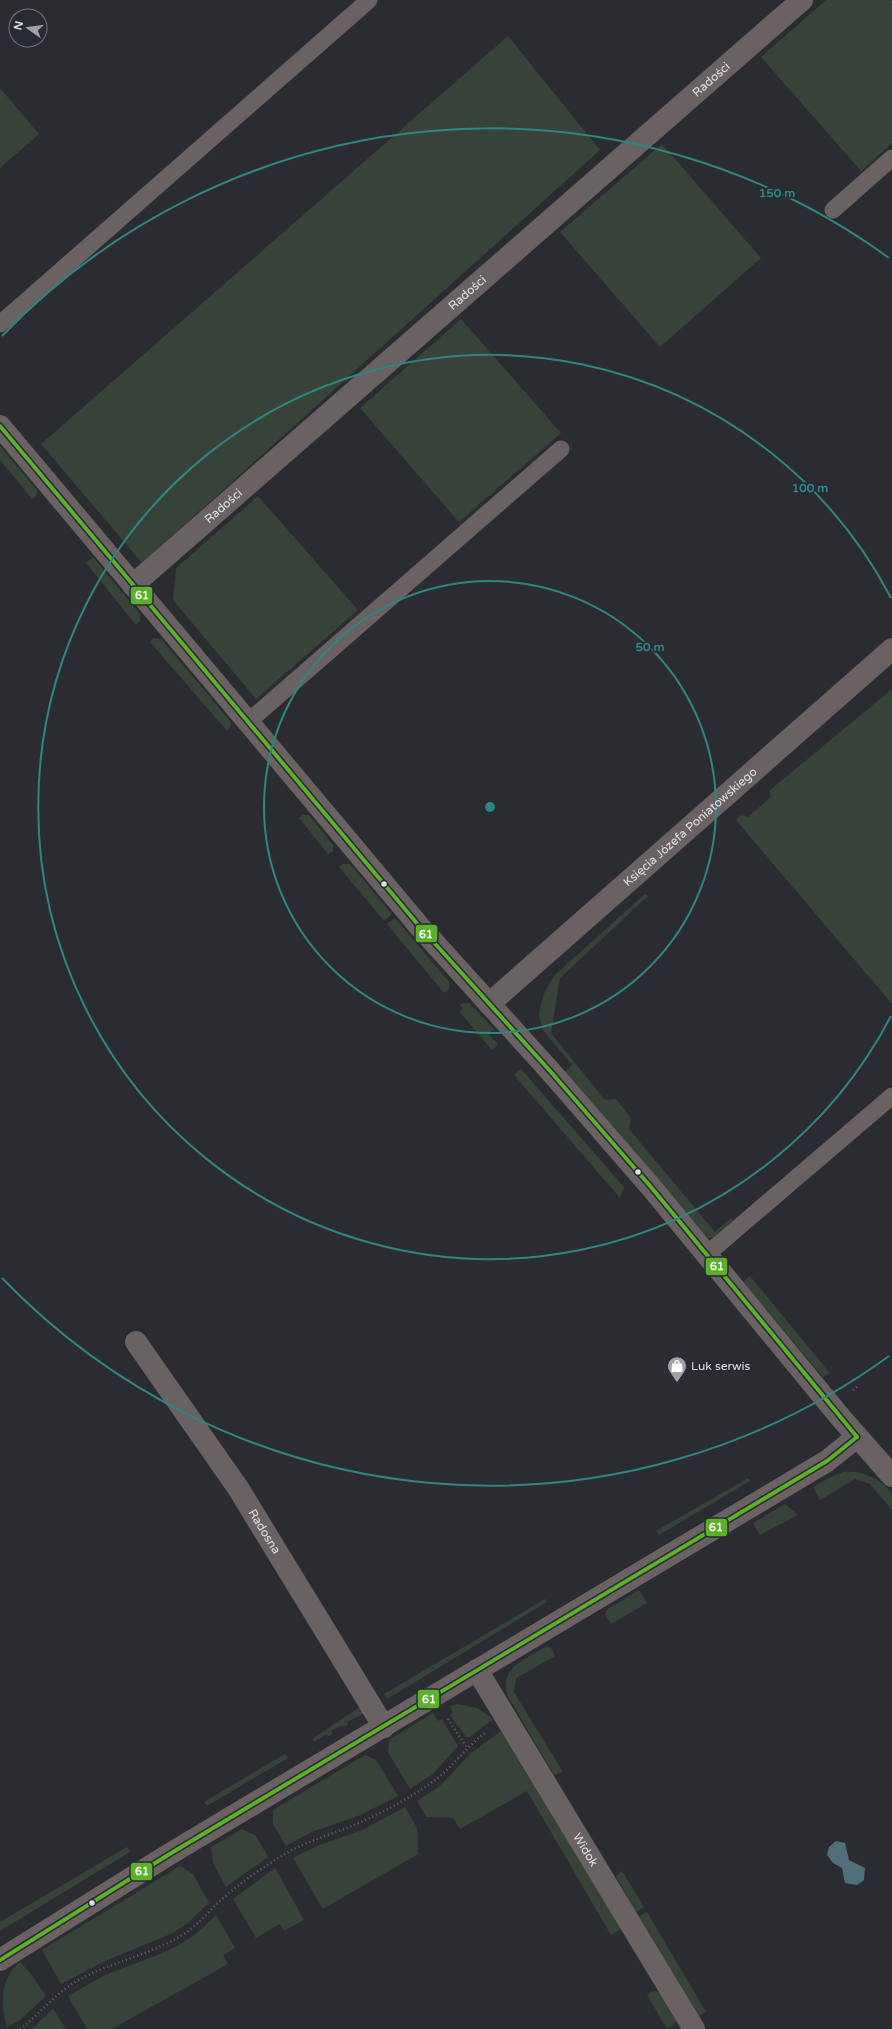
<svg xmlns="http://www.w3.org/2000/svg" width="892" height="2029" font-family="'Varela Round',sans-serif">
<rect width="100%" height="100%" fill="#2b2c31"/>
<g fill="#374239">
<polygon points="826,0 890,0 892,2 892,143 861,171 761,57"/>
<polygon points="508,36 600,150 142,563 41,444"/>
<polygon points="0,88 39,134 0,168"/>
<polygon points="662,144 761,258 660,347 560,232"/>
<polygon points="461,319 561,433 459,522 360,408"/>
<polygon points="0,446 37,490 36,497 32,499 0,460"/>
<polygon points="258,496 358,610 256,699 173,600 176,568"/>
<polygon points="93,557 140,614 140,621 136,625 86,563"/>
<polygon points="154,638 161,639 231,722 230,728 227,731 150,642"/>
<polygon points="892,689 892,1004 736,820 741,815 748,817 771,797 769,791"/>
<polygon points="303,815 309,815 333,845 333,851 328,854 299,818"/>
<polygon points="343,864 350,864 392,914 384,921 339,867"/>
<polygon points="645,894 648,896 560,978 551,1033 605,1100 616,1099 631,1118 629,1129 715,1232 731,1218 733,1220 712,1238 707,1238 565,1072 572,1065 542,1029 539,1014 543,996 550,982 556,974"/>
<polygon points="395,918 449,982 449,989 444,993 387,924"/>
<polygon points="463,1003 469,1003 494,1029 489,1035 498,1044 492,1050 460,1012 463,1008 460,1005"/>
<polygon points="521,1069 624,1187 620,1198 514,1075"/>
<polygon points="750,1276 830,1373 823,1377 743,1282"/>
<path d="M843,1472C863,1470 879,1478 892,1493V1510L870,1484L855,1479L820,1500L813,1487L831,1477Z"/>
<polygon points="748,1478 750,1481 659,1535 656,1531"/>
<polygon points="785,1504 798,1515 760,1535 753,1523"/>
<polygon points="639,1590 647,1603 611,1624 605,1614 606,1610"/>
<polygon points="545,1599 547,1602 387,1699 384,1694"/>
<path d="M547,1646L551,1648L555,1656L516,1678L514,1692L563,1772L554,1775L509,1698C495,1669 527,1658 547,1646Z"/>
<polygon points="458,1704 477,1708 493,1719 470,1737 466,1737 450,1715 453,1713 450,1706"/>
<polygon points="360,1707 365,1713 347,1722 348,1725 343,1727 342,1725 331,1731 333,1734 328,1736 327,1734 314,1742 312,1739"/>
<polygon points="433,1713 438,1721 442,1719 458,1746 433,1774 410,1789 388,1752 389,1740"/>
<polygon points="501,1731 621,1929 611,1935 527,1791 460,1829 453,1818 426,1817 417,1801 441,1785 471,1753"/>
<polygon points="285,1754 288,1758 207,1806 204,1802"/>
<polygon points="365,1755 376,1760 398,1796 358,1816 312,1832 286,1846 273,1824 273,1810"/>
<polygon points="405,1807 417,1828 418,1854 323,1909 293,1858 317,1846 362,1830"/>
<polygon points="242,1829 256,1836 268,1857 226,1887 213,1863 211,1847"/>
<polygon points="127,1847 130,1852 0,1931 0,1922"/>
<polygon points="180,1866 193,1874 209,1903 189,1922 173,1933 103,1962 61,1984 42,1950"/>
<polygon points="275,1868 304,1920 284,1931 280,1924 256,1938 233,1899"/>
<polygon points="622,1871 644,1907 636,1912 616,1877"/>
<polygon points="647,1912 706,2012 699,2016 639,1916"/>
<polygon points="216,1915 235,1948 223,1955 228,1964 112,2029 87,2029 68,1996 105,1975 160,1954 179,1945 196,1934"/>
<path d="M20,1962L31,1974L46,1996L20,2020L7,2027C0,2005 0,1977 20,1962Z"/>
<polygon points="653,1991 659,1992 677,2022 667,2029 647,1995"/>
<polygon points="53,2009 66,2029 32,2029"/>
</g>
<polygon fill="#4f7078" points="836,1841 845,1843 849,1860 865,1868 864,1880 857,1885 845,1883 842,1868 833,1863 827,1855 829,1847"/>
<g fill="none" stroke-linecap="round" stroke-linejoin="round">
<g stroke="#676365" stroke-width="2.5" stroke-dasharray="1 3" stroke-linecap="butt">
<polyline points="853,1390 858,1386"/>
<polyline points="448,1719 467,1748"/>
<path d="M20,2029C39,2015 54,1995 75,1982C111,1961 154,1955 188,1931C200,1922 210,1910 221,1900C242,1881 266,1865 290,1851C309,1841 329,1835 349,1827C379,1815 408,1799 434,1781C452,1768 466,1747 485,1733"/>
</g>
<g stroke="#696162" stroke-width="17">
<polyline points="833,210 892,158"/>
<polyline points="0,324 369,0"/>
<polyline points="248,722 561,449"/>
<polyline points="706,1255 892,1096"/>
</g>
<g stroke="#696162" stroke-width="22">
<polyline points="0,426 420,927 551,1072 651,1187 841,1418 892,1476"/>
<path id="s1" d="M133,585L802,0"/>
<path id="s2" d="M489,1004L892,649"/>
<path id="s3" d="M136,1342L238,1488L384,1727"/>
<path id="s4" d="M477,1670L694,2029"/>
<polyline points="0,1960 168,1855 827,1461 857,1437"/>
</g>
<g stroke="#282a34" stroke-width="7">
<g id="bus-1">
<polyline points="0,426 420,927 551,1072 651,1187 857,1437"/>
<polyline points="0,1960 168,1855 827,1461 857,1437"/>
</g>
</g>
<use href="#bus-1" stroke="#5cb02a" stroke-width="4"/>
</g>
<g fill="none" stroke="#2e8680" stroke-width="2">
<circle cx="490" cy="807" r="226"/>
<path d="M891 1016A452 452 0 1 1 891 598"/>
<path d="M889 1356A678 678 0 0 1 2 1278M2 336A678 678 0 0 1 889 258"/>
</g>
<defs>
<g id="shop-pin" transform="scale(1)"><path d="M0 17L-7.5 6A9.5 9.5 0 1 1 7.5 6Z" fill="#a1a2a8" stroke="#282a34"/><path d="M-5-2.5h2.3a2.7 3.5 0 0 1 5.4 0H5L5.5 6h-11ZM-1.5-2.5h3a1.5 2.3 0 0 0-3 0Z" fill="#fff"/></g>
</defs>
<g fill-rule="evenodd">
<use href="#shop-pin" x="677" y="1366"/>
</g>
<g fill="#e0e1e8" stroke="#282a34" stroke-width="1.5">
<circle cx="384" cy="884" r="3.5"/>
<circle cx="638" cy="1172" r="3.5"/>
<circle cx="92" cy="1903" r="3.5"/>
</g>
<g text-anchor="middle" stroke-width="3.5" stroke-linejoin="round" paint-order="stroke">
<g font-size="12" fill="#e0e1e8" stroke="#282a34">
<text dy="4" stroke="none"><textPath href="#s1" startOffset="768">Radości</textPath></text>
<text dy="4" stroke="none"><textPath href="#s1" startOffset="444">Radości</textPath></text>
<text dy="4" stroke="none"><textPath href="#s1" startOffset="120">Radości</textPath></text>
<text dy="4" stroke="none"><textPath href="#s2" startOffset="268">Księcia Józefa Poniatowskiego</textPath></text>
<text dy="4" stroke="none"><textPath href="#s3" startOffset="229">Radosna</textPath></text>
<text dy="4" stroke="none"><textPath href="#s4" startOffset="210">Widok</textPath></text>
</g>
<g font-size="12" fill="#e0e1e8" stroke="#282a34" text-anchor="start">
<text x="691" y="1370">Luk serwis</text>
</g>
</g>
<circle cx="490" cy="807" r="6" fill="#2e8680" stroke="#282a34" stroke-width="2"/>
<g font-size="12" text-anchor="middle" font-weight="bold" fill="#2e8680" stroke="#282a34" stroke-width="3.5" stroke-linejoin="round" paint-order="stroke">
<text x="777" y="197">150 m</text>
<text x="810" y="492">100 m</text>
<text x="650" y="651">50 m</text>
</g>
<g stroke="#282a34" stroke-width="1.5">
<rect x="130" y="586" width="23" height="19" rx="4" fill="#5cb02a"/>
<rect x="415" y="924" width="23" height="19" rx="4" fill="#5cb02a"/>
<rect x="705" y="1257" width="23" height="19" rx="4" fill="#5cb02a"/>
<rect x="705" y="1518" width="23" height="19" rx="4" fill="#5cb02a"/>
<rect x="417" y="1689" width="23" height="20" rx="4" fill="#5cb02a"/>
<rect x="130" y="1862" width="23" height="19" rx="4" fill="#5cb02a"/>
</g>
<g font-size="11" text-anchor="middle" font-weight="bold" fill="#fff">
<text x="142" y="599">61</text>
<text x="426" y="938">61</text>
<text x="717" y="1270">61</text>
<text x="716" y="1531">61</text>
<text x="429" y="1703">61</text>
<text x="142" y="1875">61</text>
</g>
<g transform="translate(28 28) rotate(284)"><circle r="19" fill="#282a34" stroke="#72737c"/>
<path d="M0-3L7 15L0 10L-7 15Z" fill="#a1a2a8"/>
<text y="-6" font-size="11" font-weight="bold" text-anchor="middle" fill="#e0e1e8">N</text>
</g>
</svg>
